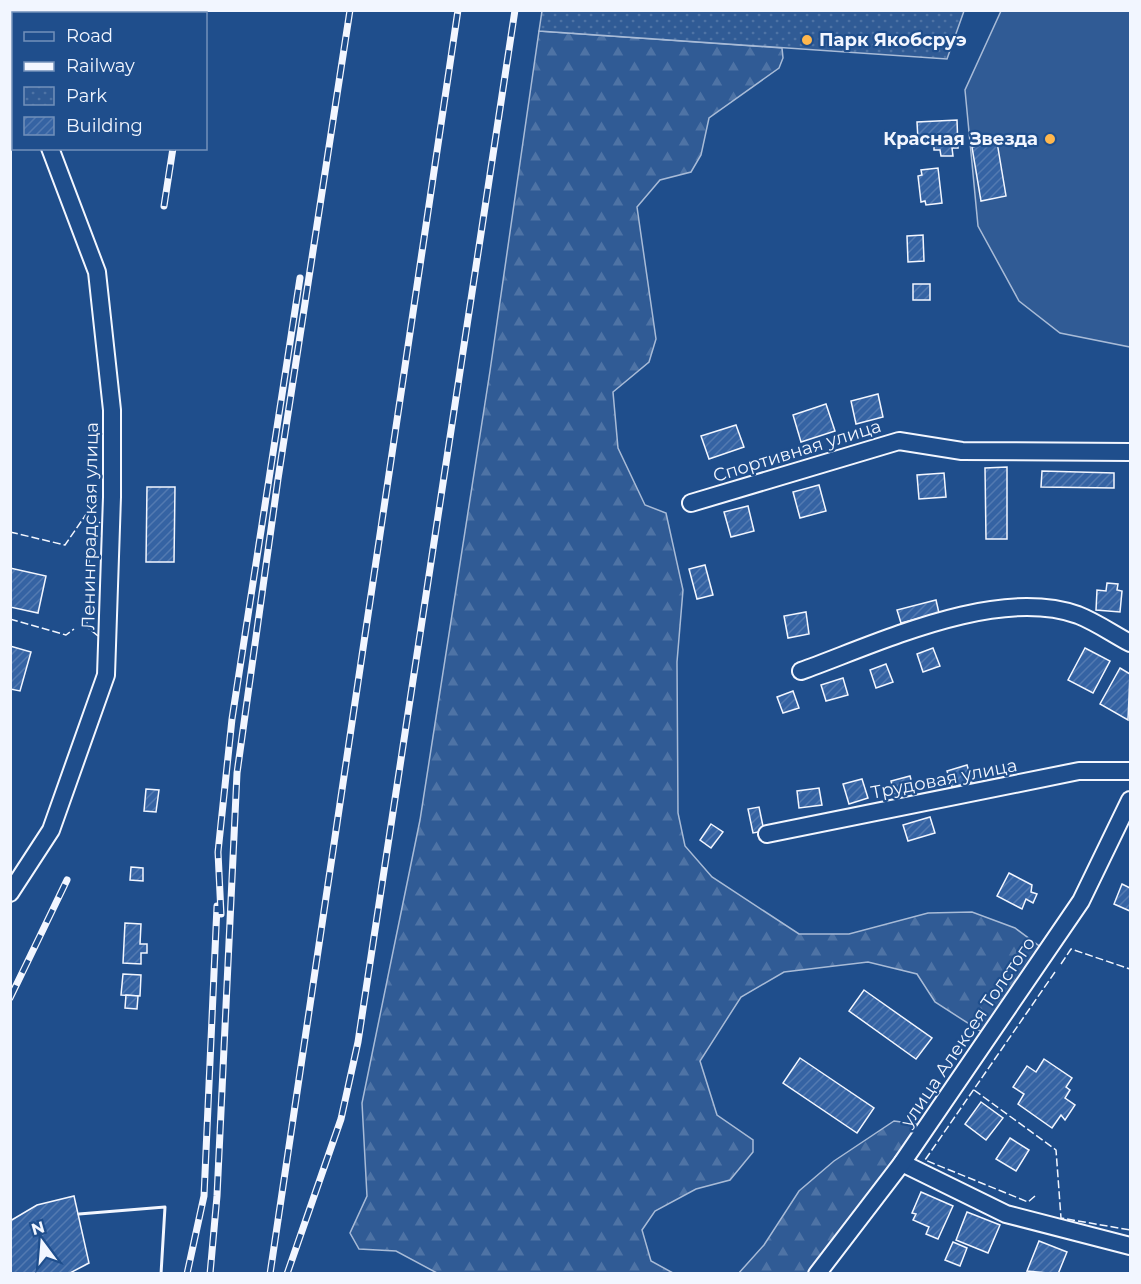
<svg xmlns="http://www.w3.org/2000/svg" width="1141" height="1284" font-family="Montserrat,sans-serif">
<defs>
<pattern id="forest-firs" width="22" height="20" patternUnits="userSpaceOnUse" patternTransform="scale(1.5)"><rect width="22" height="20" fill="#305b95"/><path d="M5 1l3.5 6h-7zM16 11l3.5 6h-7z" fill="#4e73a5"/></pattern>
<pattern id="park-dots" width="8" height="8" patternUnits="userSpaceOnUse" patternTransform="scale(1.5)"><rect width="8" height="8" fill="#305b95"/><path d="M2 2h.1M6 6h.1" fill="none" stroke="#4e73a5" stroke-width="1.8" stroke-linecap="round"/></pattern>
<pattern id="building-hatch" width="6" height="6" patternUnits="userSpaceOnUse" patternTransform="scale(1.5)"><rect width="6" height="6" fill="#3563a3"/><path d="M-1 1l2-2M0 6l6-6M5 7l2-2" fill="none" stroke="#537ab1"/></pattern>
</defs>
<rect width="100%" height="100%" fill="#1f4e8c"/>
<polygon fill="#305b95" stroke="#a8bbd7" stroke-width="1.5" points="1001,11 1130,11 1130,347 1060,333 1019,301 978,226 965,90"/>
<g fill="url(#forest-firs)" stroke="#a8bbd7" stroke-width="1.5">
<polygon points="539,31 782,48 783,58 779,68 709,118 701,155 691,172 660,180 637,207 656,339 649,362 613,392 618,448 645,505 666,513 683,590 677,662 678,813 685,846 712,877 799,934 849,934 928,913 972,912 1015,928 1046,951 988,1036 935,1002 917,974 868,962 784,972 741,997 700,1061 717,1115 753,1140 753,1152 730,1180 696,1189 655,1211 642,1230 651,1261 673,1273 437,1273 396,1251 359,1249 350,1233 367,1196 362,1103 420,820 490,371"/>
<polygon points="894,1121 916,1124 925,1129 810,1273 738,1274 764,1245 799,1191 834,1161"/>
</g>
<polygon fill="url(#park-dots)" stroke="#a8bbd7" stroke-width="1.5" points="542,11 542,10 964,11 947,59 539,31"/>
<g fill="url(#building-hatch)" stroke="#f2f6ff" stroke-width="1.5">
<polygon points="957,120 958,148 952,148 953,156 941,156 940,150 934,150 934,139 918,140 917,122"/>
<polygon points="997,142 1006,196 981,201 972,147"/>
<polygon points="938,168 942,203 926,205 925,201 921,202 918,176 922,175 921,170"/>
<polygon points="923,235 924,261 908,262 907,236"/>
<rect x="913" y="284" width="17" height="16"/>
<polygon points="878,394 883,417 856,424 851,401"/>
<polygon points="826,404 835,431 801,442 793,415"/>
<polygon points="736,425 744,447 709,459 701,436"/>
<polygon points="1007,467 1007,539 986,539 985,468"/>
<polygon points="1042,471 1114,473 1114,488 1041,487"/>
<polygon points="944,473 946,497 919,499 917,475"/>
<polygon points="819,485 826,511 800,518 793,492"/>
<polygon points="147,487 175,487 174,562 146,562"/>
<polygon points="748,506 754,531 731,537 724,512"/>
<polygon points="705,565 713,595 697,599 689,569"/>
<polygon points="10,568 46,576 38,613 10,607"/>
<polygon points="1107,583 1118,584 1117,590 1122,591 1120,612 1096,610 1097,590 1106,591"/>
<polygon points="936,600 939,613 901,623 897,610"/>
<polygon points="806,612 809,634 788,638 784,616"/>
<polygon points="10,646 31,652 20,691 10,689"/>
<polygon points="933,648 940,666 923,672 917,654"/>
<polygon points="1085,648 1110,661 1093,693 1068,680"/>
<polygon points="886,664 893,682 876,688 870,670"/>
<polygon points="1120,668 1130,674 1128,720 1100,704"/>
<polygon points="843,678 848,695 826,701 821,685"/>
<polygon points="793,691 799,708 783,713 777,697"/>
<polygon points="967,765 972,782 952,787 947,771"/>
<polygon points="910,776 914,791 895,796 891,781"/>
<polygon points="862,779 868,798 849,804 843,784"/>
<polygon points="819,788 822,805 799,808 797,791"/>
<polygon points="146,789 159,790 156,812 144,811"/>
<polygon points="759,807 764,831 753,833 748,809"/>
<polygon points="930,817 935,833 908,841 903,825"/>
<polygon points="711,824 723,832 711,848 700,840"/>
<polygon points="131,867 143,868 143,881 130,880"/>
<polygon points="1009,873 1032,885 1031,892 1037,894 1033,903 1026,899 1022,909 997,896"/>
<polygon points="1122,884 1130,888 1130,911 1114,904"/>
<polygon points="125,923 141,924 140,944 147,944 147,953 141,953 141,964 123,963"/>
<polygon points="123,974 141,975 140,996 121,995"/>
<polygon points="864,990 932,1038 916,1059 849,1011"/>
<polygon points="126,995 138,996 137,1009 125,1008"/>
<polygon points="800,1058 874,1108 857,1133 783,1083"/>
<polygon points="1044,1059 1072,1078 1066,1087 1070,1090 1065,1098 1075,1105 1065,1120 1061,1115 1052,1128 1018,1104 1024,1094 1013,1087 1027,1066 1036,1072"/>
<polygon points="981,1102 1003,1118 986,1140 965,1124"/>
<polygon points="1010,1138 1029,1150 1016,1171 996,1159"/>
<polygon points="921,1192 953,1206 938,1239 926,1234 929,1227 913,1220 916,1214 912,1213"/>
<polygon points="74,1196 89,1263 68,1274 10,1274 10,1221 37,1205"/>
<polygon points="967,1212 1000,1225 988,1253 956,1240"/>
<polygon points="1039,1241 1067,1252 1058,1274 1027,1271"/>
<polygon points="953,1242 967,1248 960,1266 945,1260"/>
</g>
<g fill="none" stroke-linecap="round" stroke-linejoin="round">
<g stroke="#f2f6ff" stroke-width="20">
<g id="minor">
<polyline points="10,50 14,58"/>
<polyline points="691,503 899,441 962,451 1130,452"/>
<path d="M801,671C879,643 996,586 1078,615C1096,622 1113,634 1130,643"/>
<polyline points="767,834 1079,771 1130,771"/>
<polyline points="10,893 51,830 106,675 112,497 112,410 97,272 50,148"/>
<polyline points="902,1163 1006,1214 1130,1246"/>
<polyline points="817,1274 902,1163 1081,901 1130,800"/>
</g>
</g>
<use href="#minor" stroke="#1f4e8c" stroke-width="16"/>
<g stroke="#f2f6ff" stroke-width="7">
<g id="rail">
<polyline points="79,14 82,10"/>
<polyline points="183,14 184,10"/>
<polyline points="193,14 194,10"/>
<polyline points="10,102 14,99"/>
<polyline points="164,206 173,148"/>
<polyline points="221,914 218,852 232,719 300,278"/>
<polyline points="10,998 67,880"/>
<polyline points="187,1274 204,1196 217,906"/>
<polyline points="210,1274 217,1196 237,773 278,479 350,10"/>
<polyline points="270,1274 458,10"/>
<polyline points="287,1274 341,1119 358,1042 515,10"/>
</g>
</g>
<use href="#rail" stroke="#1f4e8c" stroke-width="4.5" stroke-dasharray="14" stroke-linecap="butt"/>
<g stroke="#f2f6ff" stroke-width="1.5" stroke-dasharray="8 3" stroke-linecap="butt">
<polyline points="10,532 65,545 87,513"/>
<polyline points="10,619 66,635 74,629"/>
<polyline points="98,636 87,627 90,537 100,522"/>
<polyline points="1061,964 1071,949 1130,969"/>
<polyline points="974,1090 1056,1150 1061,1218 1130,1230"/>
<polyline points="1035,1196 1028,1202 925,1160 1055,972"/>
</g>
<polyline stroke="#f2f6ff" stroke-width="3" points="79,1214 165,1207 161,1274"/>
</g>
<g fill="#ffb74d" stroke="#1f4e8c" stroke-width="2">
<circle cx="807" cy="40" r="6"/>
<circle cx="1050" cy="139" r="6"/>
</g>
<g text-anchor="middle" stroke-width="4.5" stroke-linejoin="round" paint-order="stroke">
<g font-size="18" font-weight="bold" fill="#f2f6ff" stroke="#1f4e8c" text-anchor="start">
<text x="819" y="46">Парк Якобсруэ</text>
<text x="1038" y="145" text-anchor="end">Красная Звезда</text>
</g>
<g font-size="18" fill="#f2f6ff" stroke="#1f4e8c">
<text transform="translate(797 451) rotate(-17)" y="6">Спортивная улица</text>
<text transform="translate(90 526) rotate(-89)" y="6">Ленинградская улица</text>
<text transform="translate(944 779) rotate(-11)" y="6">Трудовая улица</text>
<text transform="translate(968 1032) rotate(-56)" y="6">улица Алексея Толстого</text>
</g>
</g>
<rect width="1141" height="1284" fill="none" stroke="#f2f6ff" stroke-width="24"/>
<rect x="12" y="12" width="195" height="138" fill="#1f4e8c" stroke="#7391ba" stroke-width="1.5"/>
<rect x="24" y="32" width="30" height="9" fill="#1f4e8c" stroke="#7391ba" stroke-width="1.5"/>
<text x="66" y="42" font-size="18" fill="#f2f6ff">Road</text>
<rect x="24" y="62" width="30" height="9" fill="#f2f6ff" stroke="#7391ba" stroke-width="1.5"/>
<text x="66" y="72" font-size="18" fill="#f2f6ff">Railway</text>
<rect x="24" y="87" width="30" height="18" fill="url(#park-dots)" stroke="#7391ba" stroke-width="1.5"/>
<text x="66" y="102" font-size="18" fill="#f2f6ff">Park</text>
<rect x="24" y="117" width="30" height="18" fill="url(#building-hatch)" stroke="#7391ba" stroke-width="1.5"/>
<text x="66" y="132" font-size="18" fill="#f2f6ff">Building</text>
<g transform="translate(42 1242) rotate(344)" stroke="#1f4e8c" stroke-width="4.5" paint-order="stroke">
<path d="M0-4.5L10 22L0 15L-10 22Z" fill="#f2f6ff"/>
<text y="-9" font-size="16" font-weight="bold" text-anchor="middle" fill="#f2f6ff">N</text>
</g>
</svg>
